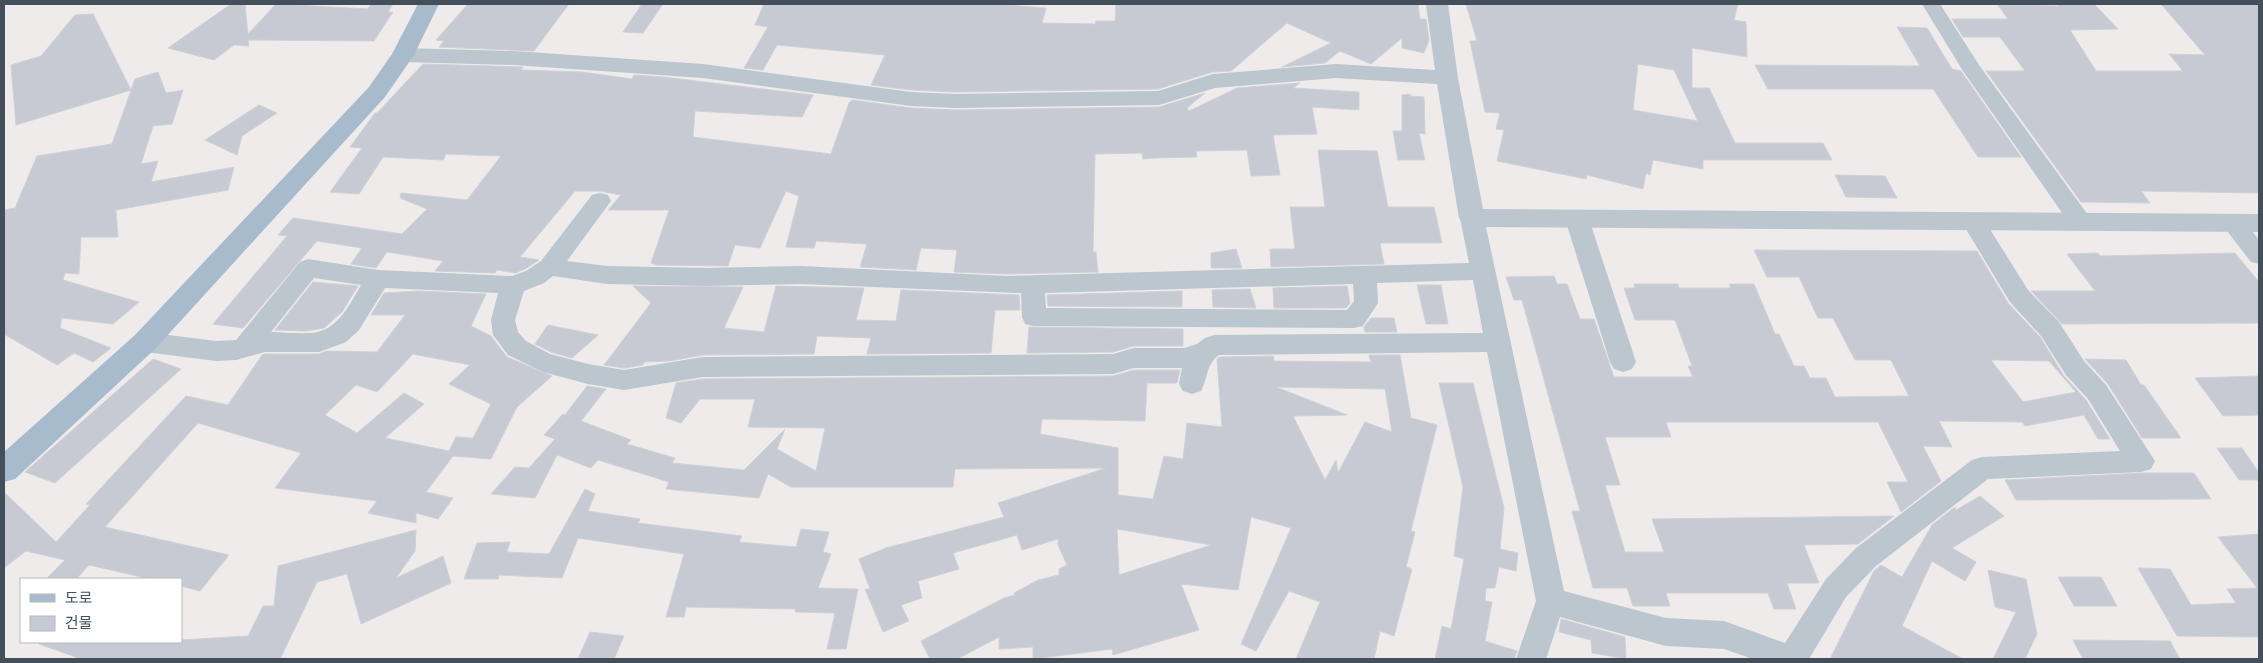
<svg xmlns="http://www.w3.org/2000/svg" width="2263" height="663" font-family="Commissioner,'Noto Sans KR',sans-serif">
<rect width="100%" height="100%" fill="#efebeb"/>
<g fill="#c7cad2" stroke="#cfd1d8" fill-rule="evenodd">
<polygon points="231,4 245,4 248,34 276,4 368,9 371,4 393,4 388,12 393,12 374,41 248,40 249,46 234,45 214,60 168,48"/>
<polygon points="468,4 569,4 534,51 439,47 444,41 436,40"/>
<polygon points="642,4 663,4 643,33 623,32"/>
<polygon points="764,4 991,4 1046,8 1042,23 1095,24 1096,21 1115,21 1116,4 1418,4 1420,19 1426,19 1429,40 1424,53 1402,48 1402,38 1371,64 1340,51 1325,63 1282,67 1331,43 1287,23 1231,71 1212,72 1158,89 956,92 911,90 871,85 885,55 777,45 763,70 744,68 768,27 755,25"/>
<path d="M1466,4H1738L1734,20L1746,22L1747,57L1692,48V88H1709L1735,143H1823L1832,160H1703V169L1653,160L1650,175L1646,173L1643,189L1587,175L1586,179L1497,161L1504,130L1496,129L1500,113L1485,112L1470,41H1477ZM1638,64L1674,70L1698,121L1633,110Z"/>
<polygon points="2057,4 2094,4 2118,29 2070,30 2096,71 2183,71 2169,54 2205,55 2161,4 2259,4 2259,193 2141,191 2150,203 2081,202 1986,71 2025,71 2000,37 1963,37 1952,19 2008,19 1998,5 2059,6"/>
<polygon points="93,14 131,90 16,125 11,65 41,56 75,15"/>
<polygon points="1897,27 1927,28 1952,69 1961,71 2021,157 1978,157 1933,89 1768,89 1755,65 1920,66"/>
<polygon points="423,64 523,67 521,70 582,72 632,79 634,75 663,77 813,95 802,117 695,111 693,137 831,154 849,103 852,100 911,108 956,110 1159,107 1205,93 1187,108 1189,111 1237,88 1300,83 1293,88 1359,92 1359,110 1312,107 1317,134 1273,135 1280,175 1251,176 1247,150 1196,151 1197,157 1154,158 1143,159 1142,153 1095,154 1093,252 1096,252 1098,272 1008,274 954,272 957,250 921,248 916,270 860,267 867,244 816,241 814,248 786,247 799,196 786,191 760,248 735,245 728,266 656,265 651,263 669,210 608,210 621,195 600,191 575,191 520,257 539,260 525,269 515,273 497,270 495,273 435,271 443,261 387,252 376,268 351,264 362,248 317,241 243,328 213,324 287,236 278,235 293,218 402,234 427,209 400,198 401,193 467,200 501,156 446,154 443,160 383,157 359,194 330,192 362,148 350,147 375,113 377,113"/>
<polygon points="158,72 166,93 183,90 172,124 153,126 141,164 158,161 151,182 234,167 228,190 116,210 118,237 81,237 79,274 65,273 63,280 139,302 113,324 62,318 60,328 111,348 93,362 74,353 57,365 4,334 4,210 15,208 37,156 112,144 135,79"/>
<polygon points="1410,94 1410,96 1424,97 1425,134 1419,133 1425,160 1398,160 1393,131 1402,131 1402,95"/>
<polygon points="259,105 277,113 242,136 237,155 205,140"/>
<polygon points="1318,150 1377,151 1388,207 1434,207 1442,243 1380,243 1384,264 1271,267 1270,249 1295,249 1290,207 1325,207"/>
<polygon points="1835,175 1885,176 1897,198 1846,197"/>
<polygon points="1236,249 1242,268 1211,268 1211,253"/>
<path d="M1754,250L1977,251L2008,303L2040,337L2064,376L2086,400L2110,439H2098L2084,415L2025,426L2022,422L1939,421L1952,447L1923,446L1941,481L1901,512L1887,482H1908L1878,422H1666L1671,437H1605L1620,485H1605L1625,552H1664L1652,519L1894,516L1858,544L1804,545L1819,583H1787L1796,609H1774L1768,593H1666L1670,606H1633L1627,588H1593L1572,511H1580L1522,300H1514L1506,277L1554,276L1557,284H1567L1580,319H1594L1614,377H1693L1688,366H1692L1675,320H1635L1624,288H1635L1634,284H1678L1679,288H1731L1729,284H1754L1775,334H1779L1794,366H1804L1810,378H1826L1835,397L1909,396L1891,360H1855L1833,318H1818L1799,277H1767ZM1991,360L2049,361L2076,392L2023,402Z"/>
<polygon points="2098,253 2100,256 2235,253 2259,282 2259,323 2062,324 2031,291 2095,291 2067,254"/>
<polygon points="313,282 358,286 342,312 324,328 306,331 275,330"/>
<polygon points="1417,285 1441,285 1448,324 1426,324"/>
<polygon points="633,286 743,287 724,328 764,332 776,286 864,288 856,320 896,321 901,290 1019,295 1020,310 995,310 991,353 867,354 871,338 817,336 814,354 703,355 670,361 644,362 643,365 624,368 604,365 651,303"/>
<polygon points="1347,286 1350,303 1346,308 1274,308 1273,288"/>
<polygon points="1250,289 1256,308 1213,307 1212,290"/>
<path d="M418,291L486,294L471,326L491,336L507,357L552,376L517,407L491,459L453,456L426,492L453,498L438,519L416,513V523L368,513L377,501L275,488L301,453L198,423L105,527L229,555L200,591L181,586V579H150L89,565L76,579H46L65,560L26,551L4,568V492L56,542L90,505L86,504L186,396L228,405L262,355L265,354H319L327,351L377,352L405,315H371L384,293ZM413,354L470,365L449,384L491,404L473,438L456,437L449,451L385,438L424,404L404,393L357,433L325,415L356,385L377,392Z"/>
<polygon points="1182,291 1182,307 1048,306 1047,295"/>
<polygon points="1371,318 1394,318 1397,332 1365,332 1364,327"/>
<polygon points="548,325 598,335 572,358 551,352 535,344"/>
<polygon points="1029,327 1183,329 1183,346 1134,346 1113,352 1027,353"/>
<path d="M1369,355H1400L1411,418L1437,425L1411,531L1415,532L1406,567L1412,569L1394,636L1380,631L1374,659H1296L1320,602L1289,591L1256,651L1241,644L1291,528L1251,517L1238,590L1181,584L1199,630L1113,655L1112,649L1033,659V647L999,649V637L957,659H930L921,641L1004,598L1015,595L1014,593L1038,580L1059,575V569L1067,565L1058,545V539L1022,550L1017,535L953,553L959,569L918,581L922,598L901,605L909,621L883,632L865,589H870L859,559L886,548L1004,517L998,503L1106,468L955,469L953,487H791L768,474L759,498L666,489L669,482L598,460L591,468L557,455L535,498L491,494L515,467L529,468L555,439L544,435L563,414L565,415L587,386L606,389L581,421L631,440L627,444L675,458L672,463L744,470L785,429L777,449L816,471L825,428L748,427L755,399H700L681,423L666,418L676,383L703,379L1113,376L1134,370H1180L1177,383H1147L1145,421L1042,419L1040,434L1118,448V495L1153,499L1164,456L1183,459L1187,423L1222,427L1217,359L1220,357L1273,356L1274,361L1371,362ZM1276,387L1385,389L1392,432L1365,422L1338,473L1336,460L1325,480L1293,416L1347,415ZM1117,529L1211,545L1119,575Z"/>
<polygon points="153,359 181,369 55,483 25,472"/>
<polygon points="2085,359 2126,360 2141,385 2144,385 2181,438 2142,438 2108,384"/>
<polygon points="2259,376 2259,415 2223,416 2195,378"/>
<polygon points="1439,383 1473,383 1504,508 1500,549 1518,553 1516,571 1499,567 1495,588 1486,588 1485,601 1492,602 1485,641 1517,651 1514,659 1435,659 1442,626 1451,629 1464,559 1454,556 1463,487"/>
<polygon points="2217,448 2242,448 2259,473 2259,480 2239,480"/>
<polygon points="2143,473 2194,473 2211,499 2016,500 2005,480"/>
<polygon points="585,489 595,494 588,511 640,519 638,523 742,536 739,542 796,547 801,529 829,532 823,552 831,554 818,588 858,589 846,649 827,649 835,613 795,612 796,609 686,607 684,617 666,617 684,554 578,538 562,578 499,575 498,579 464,579 477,543 510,542 507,552 549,554"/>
<polygon points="1980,496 2004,516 1952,548 1976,562 1965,581 1932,561 1902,626 1963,659 1830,659 1874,571 1881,565 1902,577 1932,525 1955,507 1956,510"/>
<polygon points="416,530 415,551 396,578 443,556 451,583 361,624 347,574 317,582 280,659 81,659 39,644 39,642 181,642 181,640 248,636 263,606 274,606 278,566"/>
<polygon points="2259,534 2259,637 2177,636 2138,568 2170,569 2191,605 2236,603 2227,589 2257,588 2218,537"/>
<polygon points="1988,570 2026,579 2037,634 2025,659 1993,659 2016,612 1995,607"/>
<polygon points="2058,577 2101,577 2117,606 2074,606"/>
<polygon points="1561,619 1625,637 1626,659 1592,653 1591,640 1559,632"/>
<polygon points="590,632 624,636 614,659 578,659"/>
<polygon points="2073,640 2170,641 2180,659 2083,659"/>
</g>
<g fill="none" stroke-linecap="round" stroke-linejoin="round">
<g fill="#bbc6cf" fill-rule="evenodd">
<polygon points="1922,4 1940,4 1979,65 2088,215 2092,221 2088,227 2080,229 2072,227 1963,71"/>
<path d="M600,193L608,195L611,201L567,261L607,266L706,268L801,266L1008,276L1469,263L1460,218L1464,212L1472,210L1480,212L1484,218L1564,591L1666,618L1724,621L1785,643L1826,579L1856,548L1972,460L1982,457L2120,451L2088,399L2066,375L2041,336L2010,302L1961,221L1965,215L1973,213L1981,215L2028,290L2059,322L2084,361L2106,385L2155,461L2151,469L2141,472L1988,479L1876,566L1846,597L1809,659H1753L1724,649L1666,646L1560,617L1546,659H1516L1536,601L1487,352L1219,355C1205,366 1209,376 1201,391L1192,394L1183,391L1179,384L1182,368H1134L1113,374L703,377L624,390L588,384L543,372L508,355L493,335L491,320L498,293L385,288L359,330L346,342L319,352H265L236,360L216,361L145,352L136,349L132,342L136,335L145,332L216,341L236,340L300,262L308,259L378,270L512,276L526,271L541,261L592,195ZM553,276L607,284L706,286L801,284L1021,293L1022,317L1025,324L1034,326L1354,328L1363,326L1378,303L1377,283L1473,280L1483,333L1214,335L1205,338L1197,344L1184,348H1134L1113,354L703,357L624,370L588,364L550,354L526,341L518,332L515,320L524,291L544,283ZM314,278L361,285C351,302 339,328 317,332C303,335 285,332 271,332ZM1353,284L1354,301L1347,310L1046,308L1045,293Z"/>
<polygon points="1577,211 1585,213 1589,219 1636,362 1632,369 1623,372 1614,369 1610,362 1565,219 1569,213"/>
<polygon points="2232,214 2240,216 2259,240 2259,264 2251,262 2220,222 2224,216"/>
</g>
<polygon fill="#bbc6cf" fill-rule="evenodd" points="1426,4 1448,4 1458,78 1483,209 2259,214 2259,232 1472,227 1463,224 1459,218 1437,84 1336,78 1215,88 1159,105 956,108 911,106 703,78 514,65 403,62 395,60 392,55 395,50 403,48 514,51 703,64 911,92 956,94 1158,91 1213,74 1336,64 1435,70"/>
<polygon fill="#a8bbcd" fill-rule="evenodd" points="418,4 439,4 414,55 385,97 155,349 15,479 4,482 4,452 135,335 369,87 392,54"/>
</g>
<rect width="2263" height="663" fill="none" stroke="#434f5a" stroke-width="10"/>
<rect x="20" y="578" width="162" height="65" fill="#ffffff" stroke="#b4b9bd"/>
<rect x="30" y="594" width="25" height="8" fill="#a8bbcd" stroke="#b4b9bd"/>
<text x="65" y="603" font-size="15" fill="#434f5a">도로</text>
<rect x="30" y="616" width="25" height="15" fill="#c7cad2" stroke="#b4b9bd"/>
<text x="65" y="628" font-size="15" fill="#434f5a">건물</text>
</svg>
